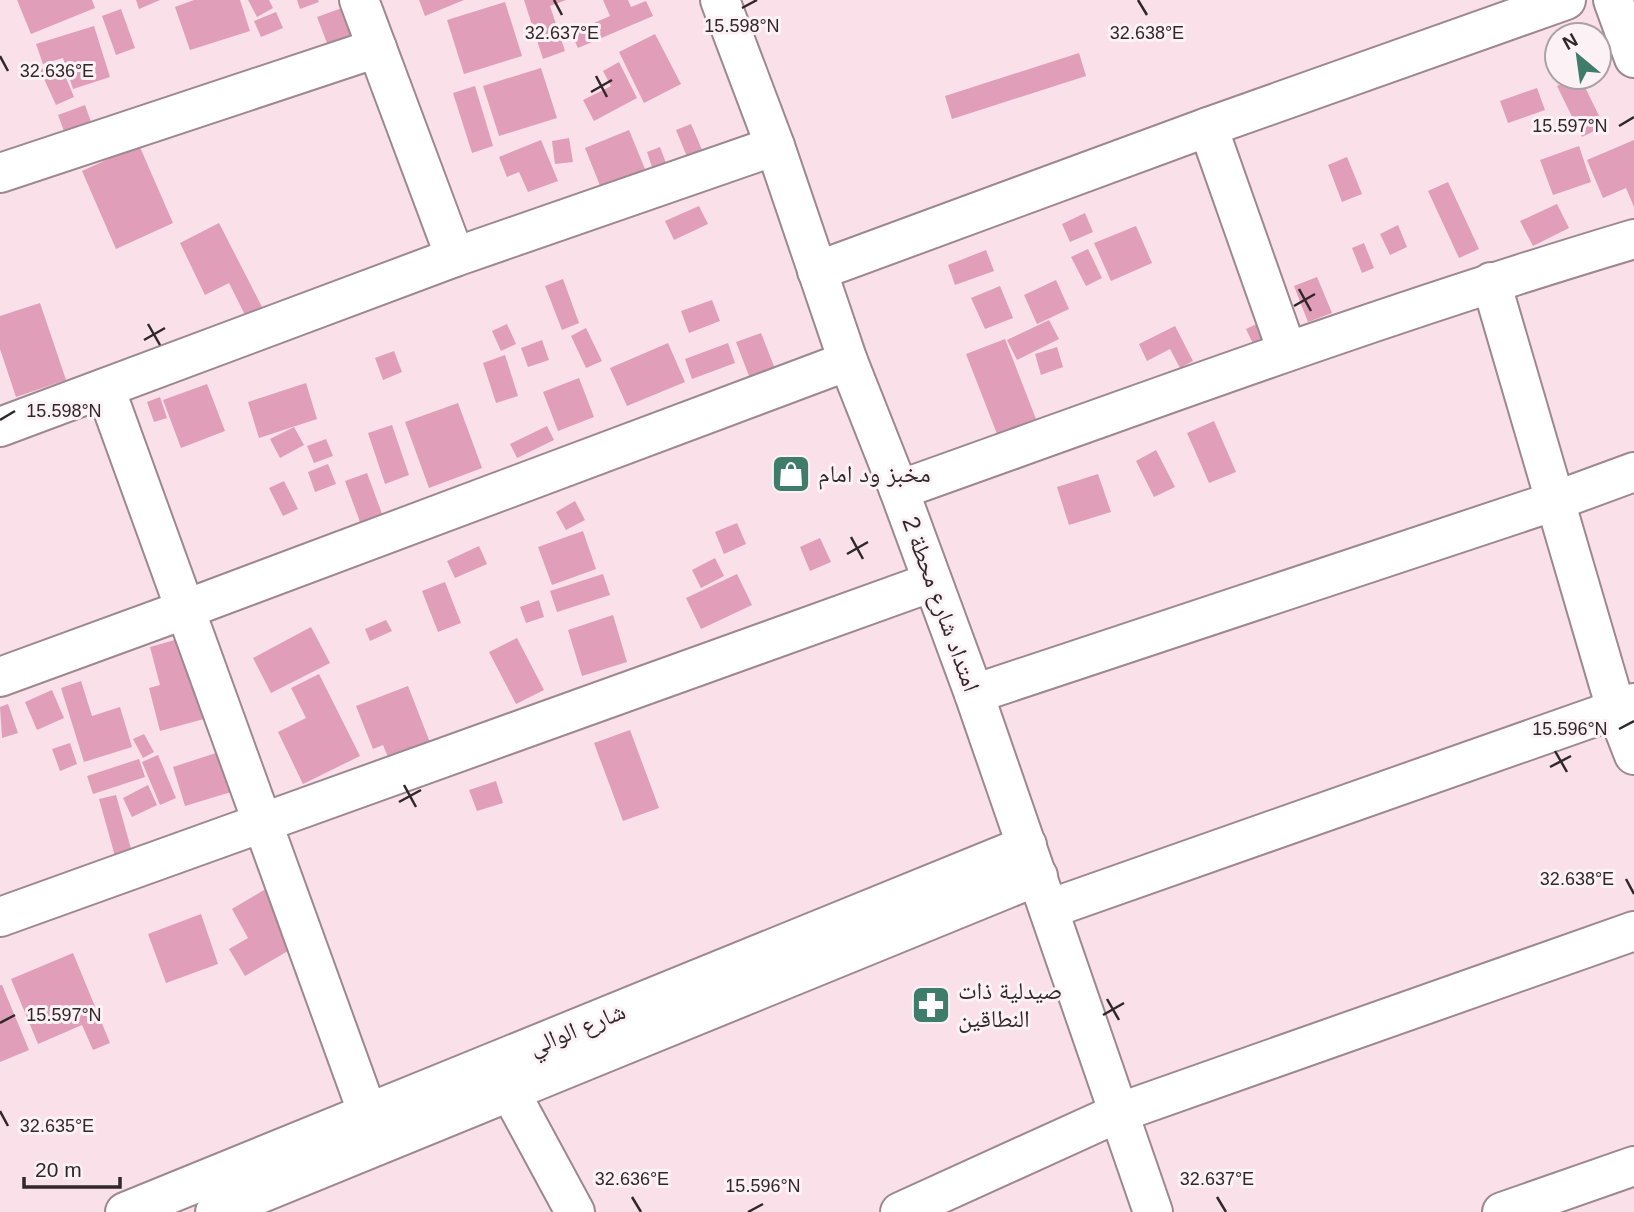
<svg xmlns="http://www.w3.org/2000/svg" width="1634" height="1212" font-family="Helvetica,'Noto Naskh Arabic',sans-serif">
<rect width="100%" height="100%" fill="#f9e0e9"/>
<g fill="#e09eb8">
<polygon points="17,0 92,0 95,8 31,34"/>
<polygon points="136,0 160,0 139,9"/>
<polygon points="194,0 240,0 250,31 190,50 175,7"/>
<polygon points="248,0 269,0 273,8 257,17"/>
<polygon points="297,0 318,0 319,2 300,9"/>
<polygon points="419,0 464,0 425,16"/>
<polygon points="524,0 566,0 550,6 565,51 543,59"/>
<polygon points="603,0 628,0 631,7 646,1 653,16 578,48 571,33 610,16"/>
<polygon points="505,2 522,56 464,74 447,20"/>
<polygon points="356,3 371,42 332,56 317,17"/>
<polygon points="121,9 135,48 116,55 102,16"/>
<polygon points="276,12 283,28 261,37 254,21"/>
<polygon points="94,26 110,77 73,89 63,58 43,64 36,44"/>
<polygon points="655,34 681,84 644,103 619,52"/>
<polygon points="1079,53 1086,76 952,119 945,96"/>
<polygon points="59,61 74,97 56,105 40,70"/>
<polygon points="619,62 637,98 594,121 583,100 611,86 603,71"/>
<polygon points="541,68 557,118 499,136 483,86"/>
<polygon points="1577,77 1580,77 1604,126 1582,137 1557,86"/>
<polygon points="475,86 493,146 472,153 453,93"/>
<polygon points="1537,88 1545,110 1508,123 1500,101"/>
<polygon points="85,105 91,122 64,131 58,115"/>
<polygon points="691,124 708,164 693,171 676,130"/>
<polygon points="629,130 647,174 603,193 585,148"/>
<polygon points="569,138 573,162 555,164 552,141"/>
<polygon points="541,140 558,181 528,192 519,172 507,177 499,157"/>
<polygon points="1634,140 1634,207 1626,188 1603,198 1587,160"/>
<polygon points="139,145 173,223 116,249 82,171"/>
<polygon points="1579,146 1591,182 1553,195 1540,160"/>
<polygon points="660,147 669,171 655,176 647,152"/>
<polygon points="1347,157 1362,194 1342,202 1328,165"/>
<polygon points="1448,182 1479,249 1459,258 1428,191"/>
<polygon points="1557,204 1569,228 1533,246 1520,221"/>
<polygon points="699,206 708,224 674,240 665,221"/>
<polygon points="1085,213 1093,232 1070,242 1062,224"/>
<polygon points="219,223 262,307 245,315 229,283 205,295 180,243"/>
<polygon points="1398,225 1407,247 1390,255 1380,234"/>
<polygon points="1136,226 1152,263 1111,281 1094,243"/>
<polygon points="1364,243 1374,268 1362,273 1352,248"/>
<polygon points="1088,249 1102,278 1086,286 1071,257"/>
<polygon points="986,250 994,271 955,285 948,265"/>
<polygon points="1317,277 1332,313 1308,322 1294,286"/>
<polygon points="563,279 579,323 562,330 545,286"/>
<polygon points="1056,280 1069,309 1037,324 1024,295"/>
<polygon points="1000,286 1013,318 985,329 971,298"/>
<polygon points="712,300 720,321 689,333 681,311"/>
<polygon points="40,303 66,380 16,397 0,349 0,316"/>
<polygon points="1049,320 1059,339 1017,360 1007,340"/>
<polygon points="1261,322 1270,341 1255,348 1246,329"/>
<polygon points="507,324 516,344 501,351 492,331"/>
<polygon points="1175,326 1193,361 1180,368 1170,349 1147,361 1139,344"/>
<polygon points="586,328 602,361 586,368 571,336"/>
<polygon points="761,333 779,379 754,389 736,342"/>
<polygon points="1005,339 1036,419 997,434 966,354"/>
<polygon points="542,340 549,360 528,367 521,348"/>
<polygon points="668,343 685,382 627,406 610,368"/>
<polygon points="728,343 735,363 692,379 685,359"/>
<polygon points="1057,347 1063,367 1041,375 1035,354"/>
<polygon points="394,351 402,372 383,380 375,358"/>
<polygon points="505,355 518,396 496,403 483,363"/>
<polygon points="579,378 594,417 558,431 543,392"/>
<polygon points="306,383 317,419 259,438 248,402"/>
<polygon points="207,384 225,431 181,448 163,400"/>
<polygon points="160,397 167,418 154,422 147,402"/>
<polygon points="458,403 482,468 429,488 405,422"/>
<polygon points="1214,421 1236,472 1209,483 1187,433"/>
<polygon points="392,425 409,475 385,484 368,433"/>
<polygon points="547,426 554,440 517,458 510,444"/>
<polygon points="294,427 304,445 280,458 270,439"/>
<polygon points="326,439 333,456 314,463 307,446"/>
<polygon points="1156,450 1175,487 1154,497 1136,461"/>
<polygon points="328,464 336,484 315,492 308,472"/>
<polygon points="367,473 385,522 363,530 345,481"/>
<polygon points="1098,474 1111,512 1069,525 1057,487"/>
<polygon points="284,481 298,509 283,516 269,488"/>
<polygon points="575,501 585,520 566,530 556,512"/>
<polygon points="737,523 746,544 724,554 715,532"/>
<polygon points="583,531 596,569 552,585 538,547"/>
<polygon points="820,538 831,562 810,571 800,547"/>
<polygon points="479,546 487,564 455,578 447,561"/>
<polygon points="715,558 724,576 701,588 692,570"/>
<polygon points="603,574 610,595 557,612 550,591"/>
<polygon points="737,574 752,605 701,629 686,598"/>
<polygon points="445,582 461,623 438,632 422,591"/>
<polygon points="539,600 544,617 526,623 520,607"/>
<polygon points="613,615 627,662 582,676 568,630"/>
<polygon points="386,620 392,631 370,641 365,629"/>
<polygon points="311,627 330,663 271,693 253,658"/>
<polygon points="203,632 226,713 160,731 149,688 160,685 150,647"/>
<polygon points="517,638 544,690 516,704 489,652"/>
<polygon points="319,674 360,756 303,784 278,732 306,718 291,688"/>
<polygon points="81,681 92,716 120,707 132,747 84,762 61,688"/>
<polygon points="408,686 436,758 395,774 383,745 373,749 356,706"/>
<polygon points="52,690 64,718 37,730 25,702"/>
<polygon points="8,704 18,733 2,738 0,707"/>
<polygon points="630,730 659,808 623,821 594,743"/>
<polygon points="144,734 154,752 143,758 133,739"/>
<polygon points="70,743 77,764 60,771 52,749"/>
<polygon points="219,752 231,792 185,806 173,767"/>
<polygon points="158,755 176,798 160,805 142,762"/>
<polygon points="139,759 145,777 93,794 87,776"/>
<polygon points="496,781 503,803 477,811 469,790"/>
<polygon points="148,785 157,805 132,817 123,798"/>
<polygon points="116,795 135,863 118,867 99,799"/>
<polygon points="274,884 307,940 245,976 229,949 248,938 232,909"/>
<polygon points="201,914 218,964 166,983 148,934"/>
<polygon points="73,953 110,1043 93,1050 82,1025 38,1044 11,979"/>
<polygon points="0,985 2,985 29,1050 0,1062"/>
</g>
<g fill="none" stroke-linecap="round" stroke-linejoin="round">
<g stroke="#9e8890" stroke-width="42">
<g id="minor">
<polyline points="359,0 455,257"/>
<polyline points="720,0 775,146 848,361 899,490 974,694 1153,1212"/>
<polyline points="1613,0 1634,58"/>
<polyline points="1208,127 1287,351"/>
<polyline points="0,173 377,48"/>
<polyline points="817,271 1208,127 1566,0"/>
<polyline points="1491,282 1616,709 1634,755"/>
<polyline points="105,388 368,1114"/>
<polyline points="0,427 455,257 775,146"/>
<path d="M899,490C1143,403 1386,313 1634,239"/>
<polyline points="0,677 186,609 848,361"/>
<polyline points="974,694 1555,501 1634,472"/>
<polyline points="1049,909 1634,703"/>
<polyline points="0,917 932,582"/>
<polyline points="509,1090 575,1212"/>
<polyline points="125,1212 1027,845"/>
<polyline points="215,1212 1038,876"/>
<polyline points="900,1212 1118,1113 1634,931"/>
<polyline points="1502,1212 1634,1166"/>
</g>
</g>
<use href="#minor" stroke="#fff" stroke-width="38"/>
</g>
<path fill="none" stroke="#30272a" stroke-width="2.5" d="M554,0L562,15M1138,0L1147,15M742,8L757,0M0,56L8,71M596,76L607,97M591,92L612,80M1619,126L1634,117M1299,289L1311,311M1294,306L1315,294M148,324L160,345M144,340L165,328M0,420L15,411M851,537L863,559M847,554L868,542M1619,729L1634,721M1555,751L1567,772M1550,767L1571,756M404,785L416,807M399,802L421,790M1626,879L1634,894M1107,999L1119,1020M1103,1015L1124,1003M0,1023L15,1015M0,1111L8,1126M632,1197L641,1212M1217,1197L1226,1212M748,1212L763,1204"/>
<defs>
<g id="shop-square" transform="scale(2.0125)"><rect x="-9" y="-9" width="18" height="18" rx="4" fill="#3f7d6a" stroke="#fcf2f5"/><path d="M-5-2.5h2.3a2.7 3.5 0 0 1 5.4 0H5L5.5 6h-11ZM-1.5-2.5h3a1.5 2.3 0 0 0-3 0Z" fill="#fff"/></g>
<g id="pharmacy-square" transform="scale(2.0125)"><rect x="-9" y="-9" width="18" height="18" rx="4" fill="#3f7d6a" stroke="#fcf2f5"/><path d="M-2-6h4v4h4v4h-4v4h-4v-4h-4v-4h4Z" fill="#fff"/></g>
</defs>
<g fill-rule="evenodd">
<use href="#shop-square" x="791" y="474"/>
<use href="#pharmacy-square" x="931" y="1005"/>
</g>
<g text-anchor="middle" stroke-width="6" stroke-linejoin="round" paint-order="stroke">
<g font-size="24" fill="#30272a" stroke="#fcf2f5" text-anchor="start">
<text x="818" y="482">مخبز ود امام</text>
<text x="958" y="999">صيدلية ذات<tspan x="958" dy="28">النطاقين</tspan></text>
</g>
<g font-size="24" fill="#30272a" stroke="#fcf2f5">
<text transform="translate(941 604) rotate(70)" y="8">امتداد شارع محطة 2</text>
<text transform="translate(577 1029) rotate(-22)" y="8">شارع الوالي</text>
</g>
</g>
<g font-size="18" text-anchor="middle" fill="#30272a" stroke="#fcf2f5" stroke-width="6" stroke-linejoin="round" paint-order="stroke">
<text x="742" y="32">15.598°N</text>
<text x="562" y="39">32.637°E</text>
<text x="1147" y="39">32.638°E</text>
<text x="57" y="77">32.636°E</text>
<text x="1570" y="132">15.597°N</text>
<text x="64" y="417">15.598°N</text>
<text x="1570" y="735">15.596°N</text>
<text x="1577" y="885">32.638°E</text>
<text x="64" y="1021">15.597°N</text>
<text x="57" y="1132">32.635°E</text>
<text x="632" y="1185">32.636°E</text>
<text x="1217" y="1185">32.637°E</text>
<text x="763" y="1192">15.596°N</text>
</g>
<g transform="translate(1578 56) rotate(331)"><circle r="33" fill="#fcf2f5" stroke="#aaa1a4" stroke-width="2"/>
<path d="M0-5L12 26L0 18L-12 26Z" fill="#3f7d6a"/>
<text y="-10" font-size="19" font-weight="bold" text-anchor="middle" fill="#30272a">N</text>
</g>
<path d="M24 1177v10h96v-10" fill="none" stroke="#30272a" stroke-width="3.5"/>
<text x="35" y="1177" font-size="21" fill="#30272a" stroke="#fcf2f5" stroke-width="5" paint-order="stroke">20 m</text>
</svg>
